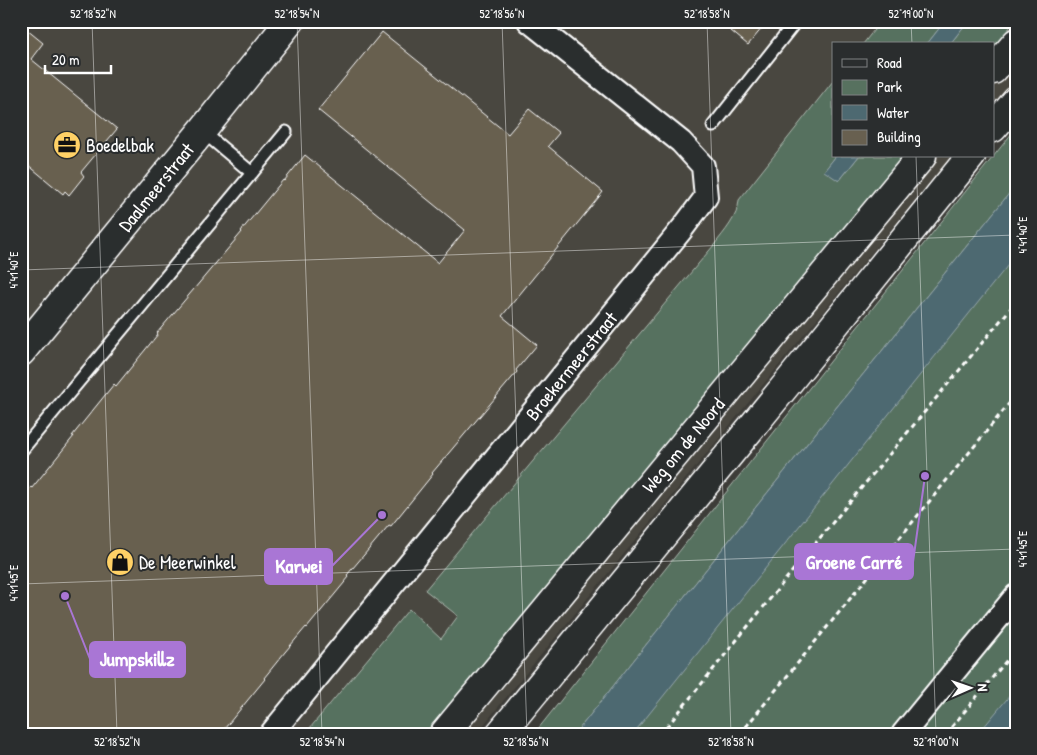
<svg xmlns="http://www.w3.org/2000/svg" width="1037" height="755" font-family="'Patrick Hand',sans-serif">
<rect width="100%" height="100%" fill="#3d3c38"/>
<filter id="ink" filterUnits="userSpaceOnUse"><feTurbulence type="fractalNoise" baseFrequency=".02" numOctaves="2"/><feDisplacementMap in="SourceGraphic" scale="10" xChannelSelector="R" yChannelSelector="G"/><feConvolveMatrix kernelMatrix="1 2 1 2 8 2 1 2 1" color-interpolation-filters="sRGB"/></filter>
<g filter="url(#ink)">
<polygon fill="#4a473f" points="21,21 1016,21 1016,78 993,105 993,44 833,44 833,156 951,156 476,734 21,734"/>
<g fill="#57715f" stroke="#abb8af">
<polygon points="881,21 945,21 927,44 863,44"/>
<polygon points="968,21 1015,21 993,48 993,44 950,44"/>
<path d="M833,81V156H836L825,170L839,181L859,156H905L604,521L424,734H305L409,609L441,639L458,616L425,590L714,245C724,232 738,217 739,200Z"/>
<polygon points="1016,128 1016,185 743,523 575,734 534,734"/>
<polygon points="1016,246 1016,705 992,734 631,734"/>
</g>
<g fill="#4d6971" stroke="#94a5aa">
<polygon points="945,21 968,21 950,44 927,44"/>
<polygon points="836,156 859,156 839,181 824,171"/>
<polygon points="1016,185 1016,255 633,734 575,734 743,523"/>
<polygon points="1016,688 1016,734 978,734"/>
</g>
<g fill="#686050" stroke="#fff">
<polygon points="719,21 768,21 748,45"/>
<polygon points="21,25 43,43 31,59 117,129 81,172 84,176 69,195 65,191 63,194 21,159"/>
<polygon points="382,32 508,134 529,109 559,133 548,146 603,192 502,316 537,345 516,370 517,372 432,473 433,474 391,526 389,525 369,549 347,575 349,577 307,628 306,627 285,652 264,678 265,679 220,734 21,734 21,498 31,487 32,488 74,436 72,436 114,384 116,386 158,334 157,333 242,232 241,231 283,180 284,181 305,155 438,263 465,230 318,110"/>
</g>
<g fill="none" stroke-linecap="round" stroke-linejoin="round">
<g stroke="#fff" stroke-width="15">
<g id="service">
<polyline points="713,126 796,21"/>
<polyline points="252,173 286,132"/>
<polyline points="21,451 252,173 202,131"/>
</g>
</g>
<g stroke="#fff" stroke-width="26">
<g id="minor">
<polyline points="271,734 682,229 706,197 703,166 681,142 529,21"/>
<polyline points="903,734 1016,596"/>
</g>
</g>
<g stroke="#fff" stroke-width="31">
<polyline id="tertiary" points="21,352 202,131 290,21"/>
</g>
<g stroke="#fff" stroke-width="31">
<g id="trunk">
<polyline points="993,70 1016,43"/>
<polyline points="993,128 1016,101"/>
<polyline points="444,734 922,156"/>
<polyline points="500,734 787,384 971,156"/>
</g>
</g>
<g stroke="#fff" stroke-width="3" stroke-dasharray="5 4" stroke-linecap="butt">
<polyline points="661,734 799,563 1016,302"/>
<polyline points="740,734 1016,395"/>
<polyline points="946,734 1016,649"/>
</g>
<use href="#service" stroke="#2a2d2e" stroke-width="11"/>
<use href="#minor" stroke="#2a2d2e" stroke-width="22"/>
<use href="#tertiary" stroke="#2a2d2e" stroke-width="28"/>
<use href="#trunk" stroke="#2a2d2e" stroke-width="28"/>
</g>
</g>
<path fill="none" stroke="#fff" stroke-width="1" stroke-opacity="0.45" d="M92,21L117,734M297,21L322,734M502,21L527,734M707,21L731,734M911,21L912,44M916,156L936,734M21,270L1016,235M21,584L1016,549"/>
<defs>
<g id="office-disc" transform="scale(1.4375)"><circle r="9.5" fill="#ffd166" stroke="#2a2d2e"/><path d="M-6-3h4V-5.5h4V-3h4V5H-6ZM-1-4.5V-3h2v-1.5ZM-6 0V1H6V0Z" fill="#111"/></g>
<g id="shop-disc" transform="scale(1.4375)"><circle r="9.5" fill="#ffd166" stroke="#2a2d2e"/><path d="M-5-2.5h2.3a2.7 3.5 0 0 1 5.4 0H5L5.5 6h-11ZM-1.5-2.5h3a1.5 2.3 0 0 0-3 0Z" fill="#111"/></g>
</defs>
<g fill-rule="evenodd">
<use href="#office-disc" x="67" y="145"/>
<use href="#shop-disc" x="120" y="562"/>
</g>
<g text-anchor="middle" stroke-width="4" stroke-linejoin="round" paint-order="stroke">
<g font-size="19" fill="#fff" stroke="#2a2d2e" text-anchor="start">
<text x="86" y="152">Boedelbak</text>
<text x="139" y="569">De Meerwinkel</text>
</g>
<g font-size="19" fill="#fff" stroke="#2a2d2e">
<text transform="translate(156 187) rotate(-51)" y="7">Daalmeerstraat</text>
<text transform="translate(571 366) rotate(-51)" y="7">Broekermeerstraat</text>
<text transform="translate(683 445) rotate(-50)" y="7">Weg om de Noord</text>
</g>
</g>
<path fill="none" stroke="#a976d5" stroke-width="2" d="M925 476L913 562M382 515L332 566M65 596L90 659"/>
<g fill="#a976d5" stroke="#2a2d2e" stroke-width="2">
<circle cx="925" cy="476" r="5"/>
<circle cx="382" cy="515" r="5"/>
<circle cx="65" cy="596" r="5"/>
</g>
<g fill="#a976d5" stroke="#a976d5" stroke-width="2">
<rect x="795" y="544" width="118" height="35" rx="5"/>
<rect x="265" y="549" width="67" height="35" rx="5"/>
<rect x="90" y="642" width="95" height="35" rx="5"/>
</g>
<g font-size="20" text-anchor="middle" font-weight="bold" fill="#fff">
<text x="854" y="569">Groene Carré</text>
<text x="299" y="573">Karwei</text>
<text x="137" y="666">Jumpskillz</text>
</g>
<rect width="1037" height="755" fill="none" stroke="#2a2d2e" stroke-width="55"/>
<rect x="832" y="42" width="162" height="115" fill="#2a2d2e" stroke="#7f8182"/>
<rect x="842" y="59" width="25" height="8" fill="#2a2d2e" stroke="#7f8182"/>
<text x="877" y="68" font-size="15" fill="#ffffff">Road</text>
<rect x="842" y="80" width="25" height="15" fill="#57715f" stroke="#7f8182"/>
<text x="877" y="92" font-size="15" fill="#ffffff">Park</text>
<rect x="842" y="105" width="25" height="15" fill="#4d6971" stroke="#7f8182"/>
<text x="877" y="118" font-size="15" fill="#ffffff">Water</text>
<rect x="842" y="130" width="25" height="15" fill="#686050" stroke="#7f8182"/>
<text x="877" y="142" font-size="15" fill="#ffffff">Building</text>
<g transform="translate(970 688) rotate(88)" stroke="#2a2d2e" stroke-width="4" paint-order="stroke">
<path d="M0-4L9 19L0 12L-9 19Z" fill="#ffffff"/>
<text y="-8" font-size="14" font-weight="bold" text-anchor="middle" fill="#ffffff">N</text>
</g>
<path d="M45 65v8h66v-8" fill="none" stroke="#ffffff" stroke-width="2.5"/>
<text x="52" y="65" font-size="15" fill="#ffffff" stroke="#2a2d2e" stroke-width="4" paint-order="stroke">20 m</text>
<rect x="28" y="28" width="982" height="700" fill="none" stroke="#fff" stroke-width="2"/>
<g font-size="12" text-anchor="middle" fill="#fff">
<text x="93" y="18">52°18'52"N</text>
<text x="297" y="18">52°18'54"N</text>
<text x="502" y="18">52°18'56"N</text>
<text x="707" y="18">52°18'58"N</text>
<text x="911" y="18">52°19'00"N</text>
<text transform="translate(1023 235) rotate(-90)" y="4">4°41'40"E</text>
<text transform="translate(14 270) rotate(-90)" y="4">4°41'40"E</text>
<text transform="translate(1023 549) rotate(-90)" y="4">4°41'45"E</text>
<text transform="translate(14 583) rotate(-90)" y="4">4°41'45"E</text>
<text x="117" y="746">52°18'52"N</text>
<text x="322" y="746">52°18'54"N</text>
<text x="526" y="746">52°18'56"N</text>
<text x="731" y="746">52°18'58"N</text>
<text x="936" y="746">52°19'00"N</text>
</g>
</svg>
